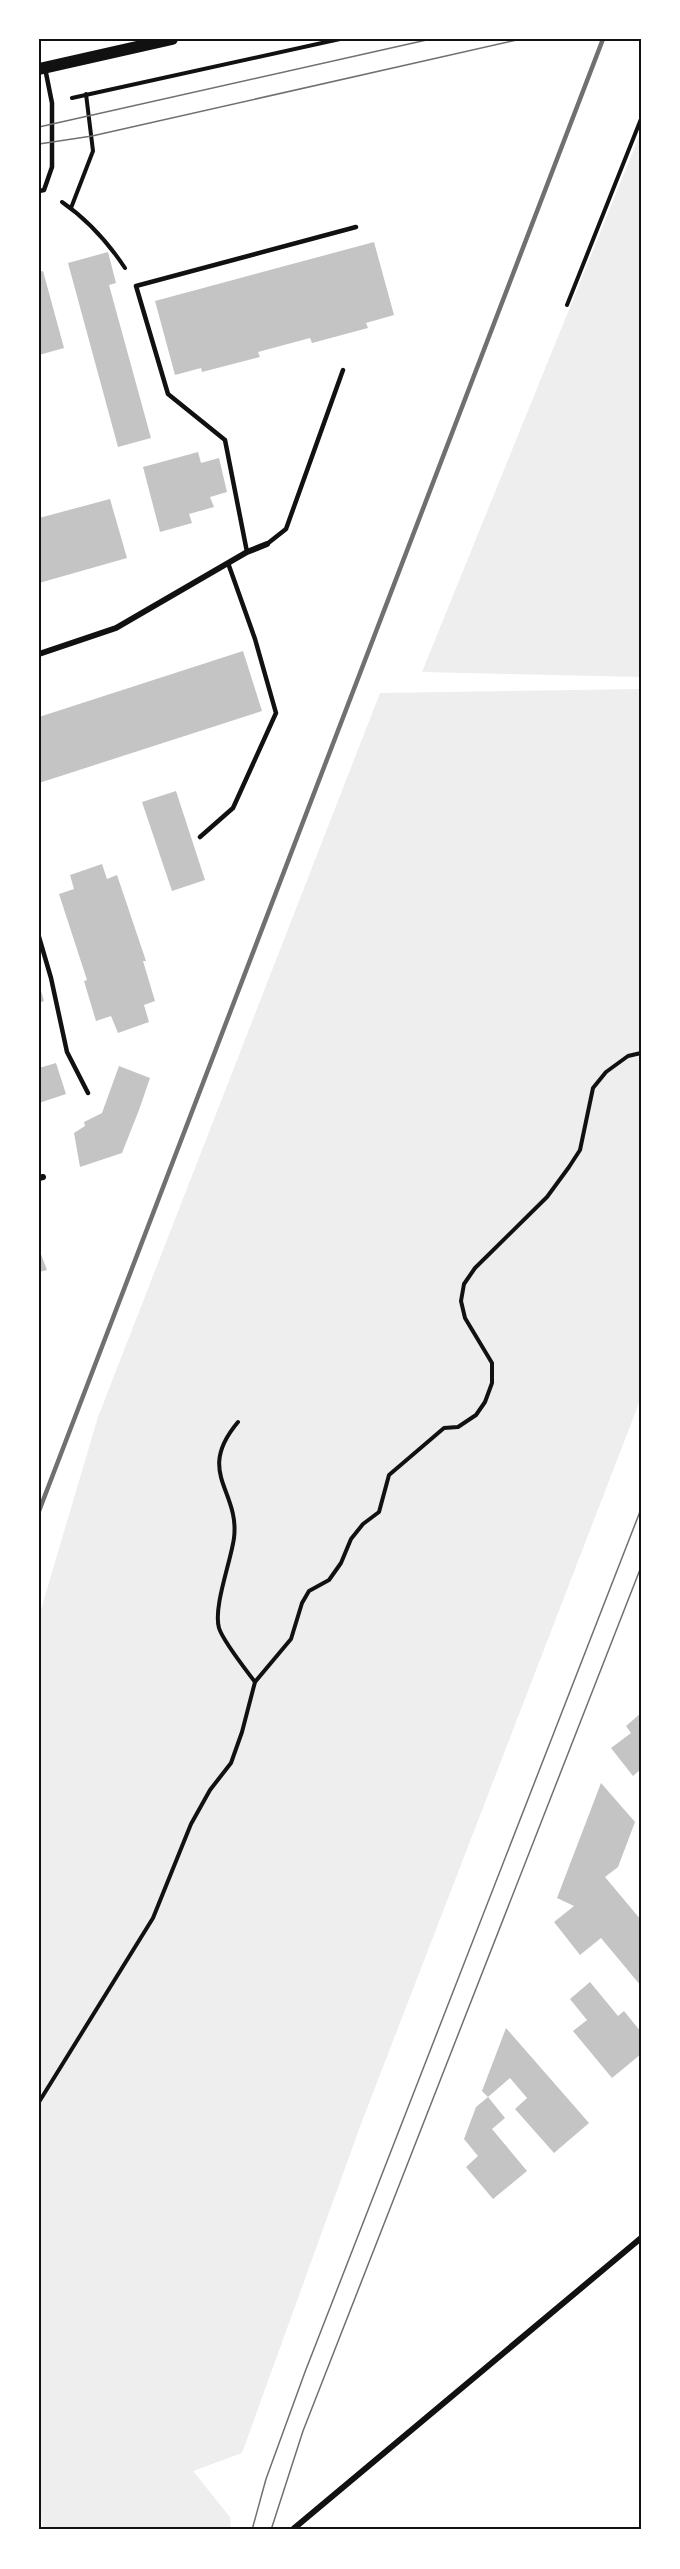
<svg xmlns="http://www.w3.org/2000/svg" width="680" height="2569" font-family="Ubuntu,sans-serif">
<rect width="100%" height="100%" fill="#fff"/>
<g fill="#eee">
<polygon points="641,132 641,677 422,672"/>
<polygon points="641,689 641,1398 361,2124 242,2453 193,2471 230,2517 231,2530 44,2530 39,2510 39,1616 98,1417 380,693"/>
</g>
<g fill="#c4c4c4">
<polygon points="374,242 394,315 366,323 368,328 312,343 310,338 258,352 260,357 202,372 201,368 175,375 155,301"/>
<polygon points="108,252 116,283 109,285 151,438 118,447 68,263"/>
<polygon points="43,271 64,348 39,355 39,272"/>
<polygon points="198,452 201,463 219,458 227,492 210,497 214,507 189,514 192,523 160,532 143,467"/>
<polygon points="110,499 127,558 39,583 39,518"/>
<polygon points="243,651 262,711 39,783 39,717"/>
<polygon points="176,791 205,880 172,891 142,802"/>
<polygon points="102,864 107,879 117,875 146,961 143,961 155,1001 144,1005 149,1022 118,1033 111,1016 96,1021 84,981 87,980 59,894 74,889 70,875"/>
<polygon points="39,984 44,1001 39,1003"/>
<polygon points="56,1063 66,1094 39,1103 39,1068"/>
<polygon points="119,1066 150,1078 139,1110 122,1153 80,1167 74,1133 85,1126 84,1122 102,1113"/>
<polygon points="39,1249 47,1270 39,1272"/>
<polygon points="641,1713 641,1769 633,1776 611,1748 631,1733 626,1726"/>
<polygon points="601,1783 635,1822 618,1867 605,1877 641,1920 641,1986 601,1938 580,1955 554,1922 574,1906 557,1898"/>
<polygon points="590,1982 618,2016 624,2011 641,2032 641,2054 612,2078 573,2031 587,2020 570,1999"/>
<polygon points="506,2028 589,2123 554,2153 515,2109 527,2098 510,2078 488,2097 482,2091"/>
<polygon points="488,2097 505,2118 492,2129 527,2171 493,2199 466,2167 478,2156 464,2139 476,2107"/>
</g>
<g fill="none" stroke-linecap="round" stroke-linejoin="round">
<g stroke="#111" stroke-width="4">
<polyline points="72,98 340,39"/>
<path d="M62,202C88,220 107,241 125,268"/>
<polyline points="71,208 93,151 86,94"/>
<polyline points="567,305 641,119"/>
<path d="M238,1422C195,1473 240,1490 234,1538C231,1561 213,1607 219,1628C223,1641 246,1670 255,1682"/>
<polyline points="39,2102 153,1918 191,1824 210,1790 231,1763 242,1732 255,1682 291,1639 302,1603 309,1591 329,1580 341,1563 351,1539 363,1524 379,1512 389,1475 444,1428 458,1427 476,1415 485,1402 492,1383 492,1363 465,1318 461,1301 464,1284 475,1268 547,1197 569,1167 580,1150 593,1088 606,1072 628,1056 641,1053"/>
</g>
<g stroke="#111" stroke-width="4.5">
<polyline points="39,191 44,190 52,167 52,103 45,68"/>
<polyline points="267,544 286,529 343,370"/>
<polyline points="247,552 225,440 168,394 136,286 356,227"/>
<polyline points="200,837 233,808 276,713 255,639 228,563"/>
<polyline points="39,937 51,978 67,1052 88,1093"/>
</g>
<g stroke="#111" stroke-width="6">
<polyline points="39,654 116,628 247,552 267,544"/>
<polyline points="39,1178 43,1177"/>
<polyline points="292,2530 641,2238"/>
</g>
<polyline stroke="#111" stroke-width="12" points="39,69 172,39"/>
<g stroke="#707070" stroke-width="1.5">
<polyline points="39,127 431,39"/>
<polyline points="39,144 92,136 521,39"/>
<polyline points="252,2530 266,2479 305,2372 641,1509"/>
<polyline points="271,2530 303,2431 641,1567"/>
</g>
<polyline stroke="#707070" stroke-width="4.5" points="39,1511 603,39"/>
</g>
<rect width="680" height="2569" fill="none" stroke="#ffffff" stroke-width="81"/>
<rect x="40" y="40" width="600" height="2488" fill="none" stroke="#111" stroke-width="2"/>
</svg>
